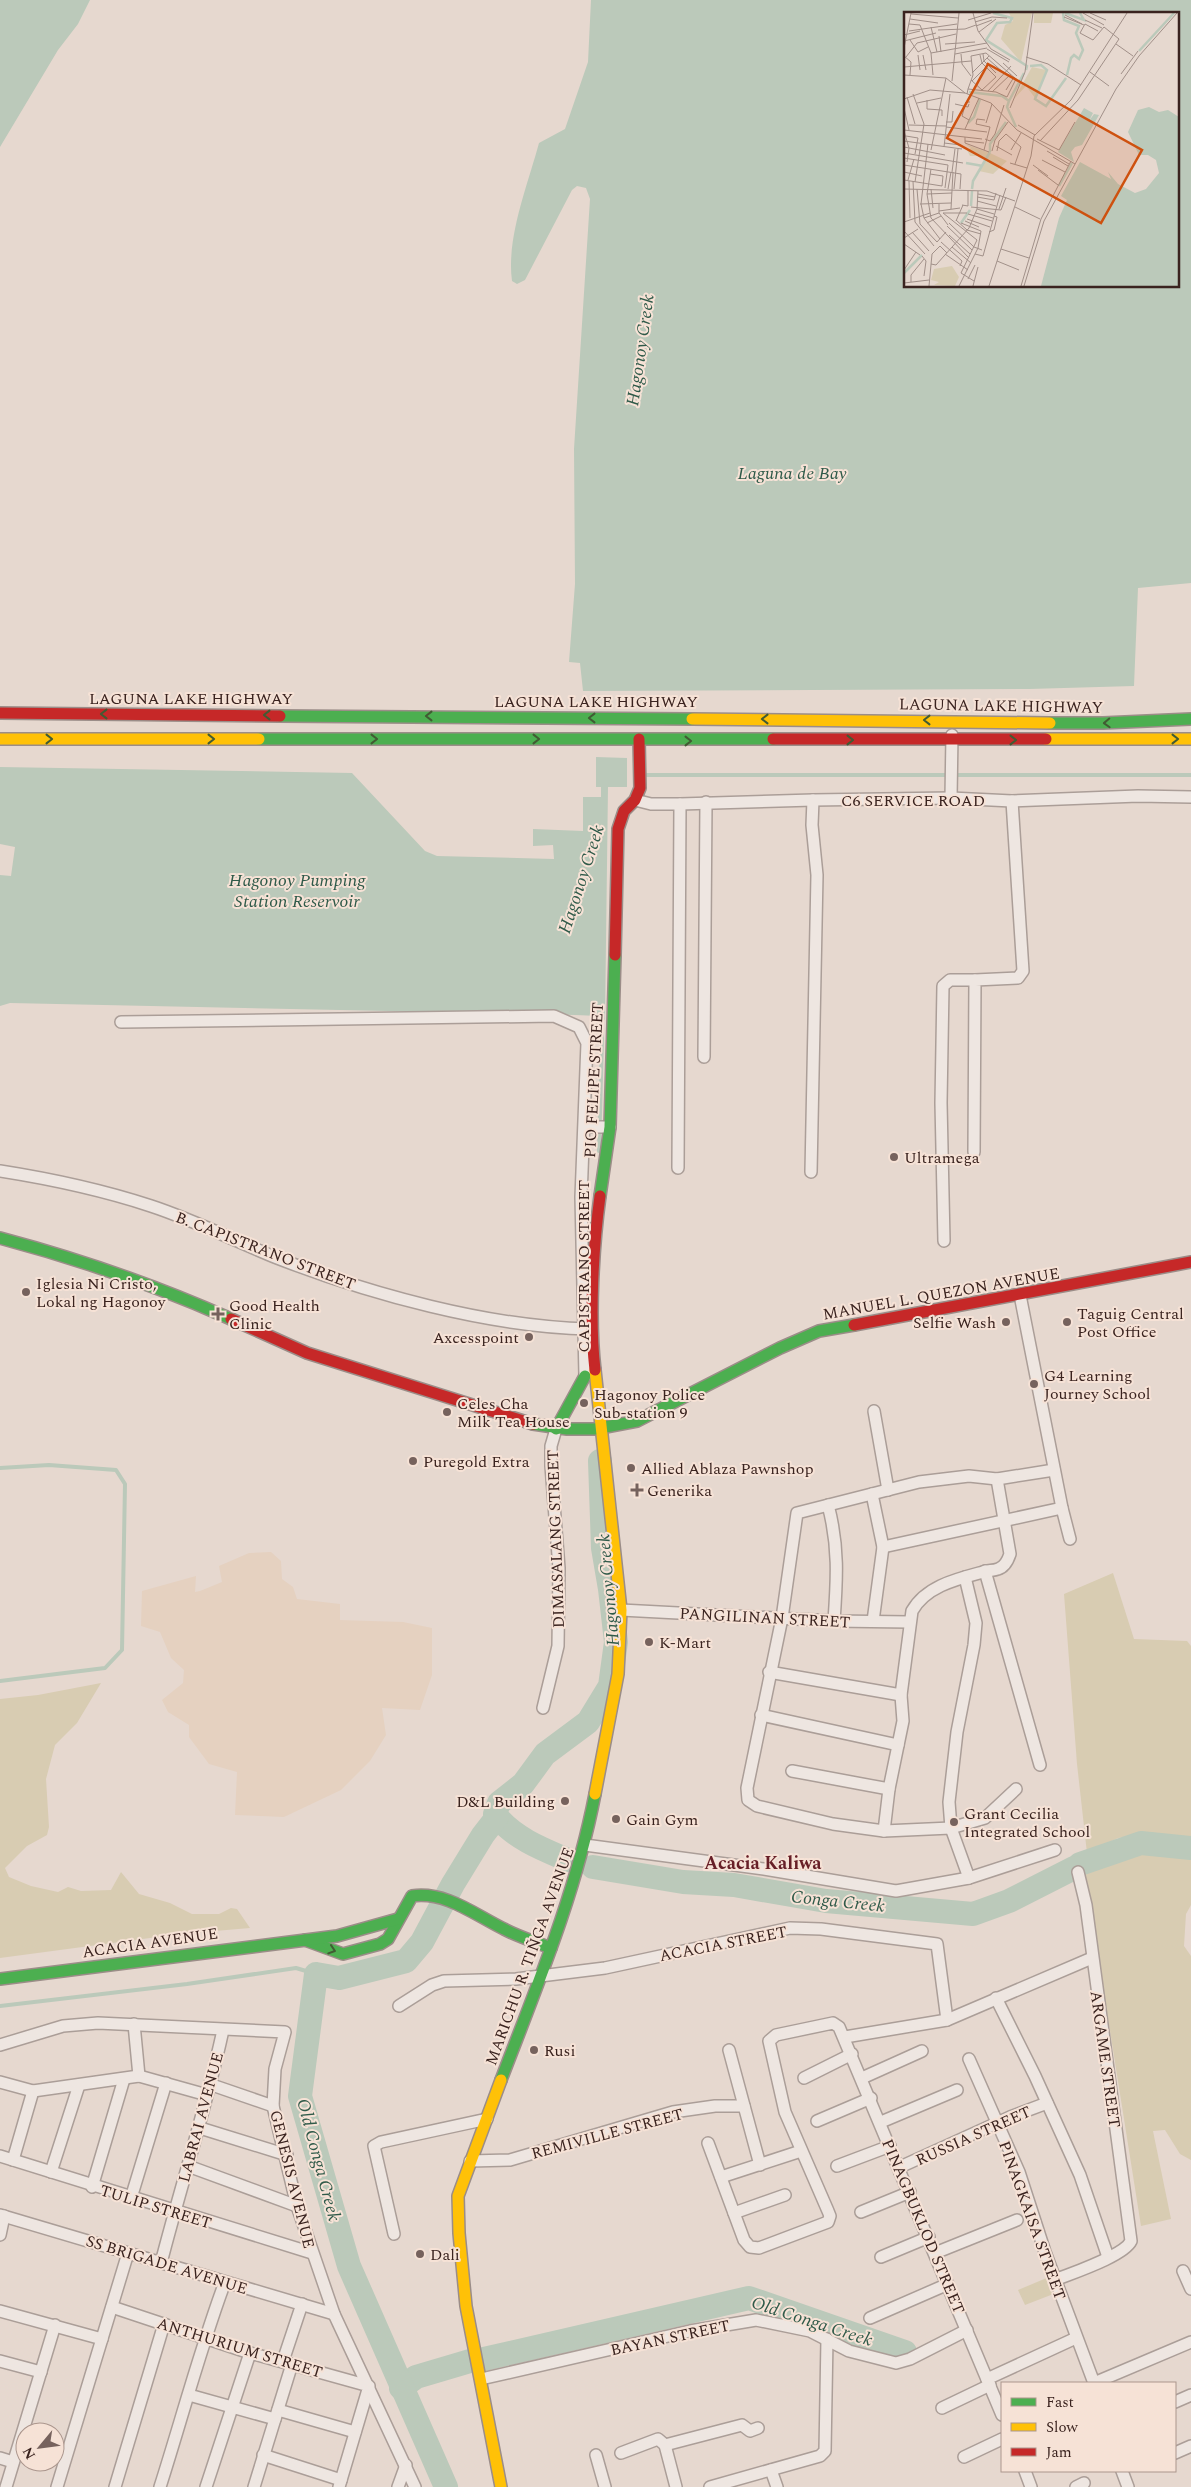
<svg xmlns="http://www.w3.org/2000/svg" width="1191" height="2487" font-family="Spectral,serif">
<rect width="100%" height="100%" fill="#e6d8cf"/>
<polygon fill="#e5d1c0" points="271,1552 281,1561 282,1579 293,1587 297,1599 340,1604 340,1620 403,1622 432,1628 432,1675 420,1710 382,1708 386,1735 370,1761 341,1790 284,1817 235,1815 237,1772 209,1764 189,1737 189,1725 168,1712 162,1700 183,1683 184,1670 171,1658 160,1632 141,1626 142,1591 196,1576 195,1592 200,1591 222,1582 219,1566 249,1553"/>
<g fill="#d8ccb2">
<polygon points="1113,1573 1134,1639 1187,1641 1191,1646 1191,1842 1143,1835 1118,1838 1087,1853 1077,1764 1064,1594"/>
<polygon points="101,1683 77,1723 55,1745 46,1779 49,1827 47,1835 27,1846 5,1868 9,1877 31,1886 58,1892 68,1887 81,1891 111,1890 121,1872 139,1894 170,1903 192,1914 219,1914 231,1908 237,1909 250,1928 180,1934 0,1958 0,1699 38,1695"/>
<polygon points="1141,1846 1191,1853 1191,1905 1186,1914 1184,1946 1191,1956 1191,2160 1180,2154 1165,2130 1153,2131 1171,2219 1141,2226 1084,1867"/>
<polygon points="1049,2277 1056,2293 1025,2305 1018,2290"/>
</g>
<g fill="#bbc9ba" fill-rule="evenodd">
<polygon points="0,0 90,0 78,24 58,50 0,147"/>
<path d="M591,0H1191V583L1138,588L1134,686L1029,689L583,691L580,663L569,662L575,584L574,449L590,199L586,188L577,186L572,190L525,280L517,284L512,281C506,238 528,184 539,143L565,129L588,62ZM905,14H1177V286H905Z"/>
<polygon points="596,757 627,758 627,787 608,787 605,1020 599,1016 575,1015 10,1003 0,1006 0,875 11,876 15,847 0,844 0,767 352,773 425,851 437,856 554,859 553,845 533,846 533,829 583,831 583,797 601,797 601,787 596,787"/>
</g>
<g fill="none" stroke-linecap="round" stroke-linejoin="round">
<g stroke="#bbc9ba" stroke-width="4">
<polyline points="643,775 1191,775"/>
<polyline points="596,1014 599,1016 602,1039 599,1151"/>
<polyline points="0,1468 49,1465 116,1470 125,1484 122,1650 105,1668 0,1681"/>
<polyline points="0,2006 187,1984 296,1968 316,1974"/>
</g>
<g stroke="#bbc9ba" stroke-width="24">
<polyline points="497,1817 495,1814 499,1803 523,1784 545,1754 588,1722 610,1686 616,1642 610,1589 603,1548 600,1461"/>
<path d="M497,1817C516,1839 542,1849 568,1860"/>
<polyline points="1080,1864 1141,1843 1191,1848"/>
<polyline points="593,1867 683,1882 734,1885 826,1901 973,1914 1009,1901 1074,1868"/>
<polyline points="484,2359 749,2298 905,2352"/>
<polyline points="401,2388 416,2377 470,2361"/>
<polyline points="446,2487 349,2266 300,2096 316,1974 339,1978 406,1961 422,1942 453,1884 483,1835 497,1817"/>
</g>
<g stroke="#ab9e98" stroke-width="14">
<g id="street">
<polyline points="951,798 952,735"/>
<polyline points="635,800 651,804 680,804 813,800 951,798 1012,801 1138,796 1191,797"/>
<polyline points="121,1022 554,1016 579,1027 587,1043 581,1197 585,1376"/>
<polyline points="704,1057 706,802"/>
<polyline points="586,1127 610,1127"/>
<polyline points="974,1152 975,980 1018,978 1023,971 1012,801"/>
<polyline points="678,1168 680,804"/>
<path d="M0,1171C51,1179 102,1190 151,1206C194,1220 235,1241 277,1258C370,1294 489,1327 589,1329"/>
<polyline points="811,1172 817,875 812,825 813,800"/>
<polyline points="944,1241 941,1103 943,986 950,980 975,980"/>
<polyline points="1020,1295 1062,1508 1070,1539"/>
<polyline points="874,1411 888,1490"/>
<polyline points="872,1494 883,1547 873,1621"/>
<path d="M828,1505C839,1546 837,1579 834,1621"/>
<polyline points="883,1547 1062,1508"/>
<polyline points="985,1571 1040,1765"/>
<polyline points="965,1577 976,1623 974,1645 957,1732 949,1802 951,1828 969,1878"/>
<polyline points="621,1610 834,1621 909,1622"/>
<polyline points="769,1672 901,1695"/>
<polyline points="543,1708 558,1646 559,1568 551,1466 551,1446 556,1429"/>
<polyline points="761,1715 898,1745"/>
<polyline points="792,1771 889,1789"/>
<polyline points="1016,1789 985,1818 951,1828 884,1831 833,1824 757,1806 748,1800 747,1788 782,1618 797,1513 919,1482 969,1476 997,1479 1054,1470"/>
<path d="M884,1831L889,1789L903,1721L901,1695L912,1611C926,1586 957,1579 983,1572C988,1570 993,1571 998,1569C1005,1567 1008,1560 1010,1554L997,1479"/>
<polyline points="585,1845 764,1869 896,1891 969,1878 1055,1850"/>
<polyline points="996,1998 1035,2076 1080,2175 1108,2257"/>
<polyline points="399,2006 432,1985 444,1981 516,1979 605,1968 790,1928 821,1929 937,1944 947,2020"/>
<polyline points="134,2024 139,2076"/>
<polyline points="845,2037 947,2020 1092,1958"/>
<polyline points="0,2045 63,2026 98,2023 285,2032 275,2069 273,2106 297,2206 334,2314 415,2487"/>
<polyline points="729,2050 760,2165"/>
<polyline points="969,2059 1019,2172 1045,2252 1094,2383"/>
<polyline points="804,2078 852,2054"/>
<polyline points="862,2078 922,2051"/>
<polyline points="0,2082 33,2091 139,2076 207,2095"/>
<polyline points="212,2085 273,2106"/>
<polyline points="817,2121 871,2098"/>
<polyline points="881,2122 957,2090"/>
<polyline points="200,2128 287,2155"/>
<polyline points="708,2143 744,2240 750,2247 759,2248 828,2222 830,2216 828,2211 785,2112 769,2041 776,2035 833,2023 839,2027 1002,2415"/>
<polyline points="0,2156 312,2253"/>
<polyline points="13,2160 33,2091"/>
<polyline points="470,2161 510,2160 673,2112 715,2106 744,2106"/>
<polyline points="188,2166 297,2206"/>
<polyline points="837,2166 890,2146"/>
<polyline points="900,2167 1010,2117 1047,2103"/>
<polyline points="51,2172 79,2085"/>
<polyline points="721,2177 801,2151"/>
<polyline points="92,2187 124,2079"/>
<polyline points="131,2198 166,2083"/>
<polyline points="861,2212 910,2192"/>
<polyline points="734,2213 785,2195"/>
<polyline points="0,2215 334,2314"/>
<polyline points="394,2234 374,2146 381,2142 487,2119"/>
<polyline points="0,2235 4,2216"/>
<polyline points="935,2253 1017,2220"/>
<polyline points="881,2257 929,2237"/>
<path d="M161,2263C181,2185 206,2109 223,2030"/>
<polyline points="1183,2271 1191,2289"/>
<path d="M1055,2280C1072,2273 1124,2256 1131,2241L1086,1905L1078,1872"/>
<polyline points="112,2307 250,2353 369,2386 339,2487"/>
<polyline points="0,2311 102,2339"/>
<polyline points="870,2318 948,2284"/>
<polyline points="0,2361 41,2372"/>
<polyline points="283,2361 302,2304"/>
<polyline points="481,2379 690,2331 756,2320 810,2331 849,2351 896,2363 910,2359 967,2330"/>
<polyline points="987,2379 1076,2338"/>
<polyline points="1094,2383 1191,2342"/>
<polyline points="189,2395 275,2419"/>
<polyline points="1175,2402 1191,2395"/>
<polyline points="942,2408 990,2385"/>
<polyline points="278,2410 355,2432"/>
<polyline points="665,2445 742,2425 750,2431 758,2428"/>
<polyline points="621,2453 658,2439 665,2445 676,2487"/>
<polyline points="1175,2453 1191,2446"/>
<polyline points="263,2455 341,2480"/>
<polyline points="596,2455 605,2487"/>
<polyline points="964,2457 1002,2439"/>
<polyline points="0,2458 13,2462"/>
<polyline points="771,2470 777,2487"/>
<polyline points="1025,2471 1031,2487"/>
<polyline points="1122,2471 1128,2487"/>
<polyline points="6,2487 55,2325"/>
<polyline points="57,2487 128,2253"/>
<polyline points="115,2487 164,2324"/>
<path d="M160,2487C182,2418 200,2349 225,2282"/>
<polyline points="206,2487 250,2353"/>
<polyline points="254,2487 292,2364"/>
<polyline points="398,2487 406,2465"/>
<polyline points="710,2487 820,2456 825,2451 827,2339"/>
<polyline points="1076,2487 1084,2483"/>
</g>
</g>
<g stroke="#9b8d88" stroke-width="14">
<g id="fast">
<polyline points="280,716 692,719"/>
<polyline points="1050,723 1103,723 1191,719"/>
<polyline points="259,739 773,739"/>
<polyline points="600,1196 610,1127 615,955"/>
<path d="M0,1238C79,1259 157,1286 231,1319"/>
<polyline points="533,1424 567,1429 595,1429 637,1421 780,1348 819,1331 854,1325"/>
<polyline points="556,1429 585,1376"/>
<path d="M305,1940L343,1954L380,1944L388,1939L412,1896C446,1891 475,1915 504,1929C519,1937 536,1942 551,1948"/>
<polyline points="0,1979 337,1936 398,1919"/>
<path d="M501,2080C537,1986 576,1893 595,1794"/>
</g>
</g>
<g stroke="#9b8d88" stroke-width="14">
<g id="slow">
<polyline points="692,719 1050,723"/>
<polyline points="0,739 259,739"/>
<polyline points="1046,739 1191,739"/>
<polyline points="595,1794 618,1674 621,1610 595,1370"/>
<polyline points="501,2487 466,2306 459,2233 458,2196 501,2080"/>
</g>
</g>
<g stroke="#9b8d88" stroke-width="14">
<g id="jam">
<polyline points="0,713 280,716"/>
<polyline points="773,739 1046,739"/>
<polyline points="615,955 618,829 624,811 635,800 640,788 639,739"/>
<polyline points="231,1319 307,1353 533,1424"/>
<polyline points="854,1325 1191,1262"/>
<path d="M595,1370C589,1318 593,1248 600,1196"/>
</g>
</g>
<use href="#street" stroke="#eee6e1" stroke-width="11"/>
<use href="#fast" stroke="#4caf50" stroke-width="11"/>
<use href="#slow" stroke="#ffc107" stroke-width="11"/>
<use href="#jam" stroke="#c62828" stroke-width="11"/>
</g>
<defs><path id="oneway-chevron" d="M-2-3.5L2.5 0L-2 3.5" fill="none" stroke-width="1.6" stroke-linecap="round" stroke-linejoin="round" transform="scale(1.25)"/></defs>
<g stroke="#415b33">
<use href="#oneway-chevron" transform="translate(104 714) rotate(-180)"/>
<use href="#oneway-chevron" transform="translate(267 715) rotate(-180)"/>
<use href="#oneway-chevron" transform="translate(429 716) rotate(-180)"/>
<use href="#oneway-chevron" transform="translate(592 718) rotate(-180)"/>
<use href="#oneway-chevron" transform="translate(765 719) rotate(-180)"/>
<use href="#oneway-chevron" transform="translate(927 720) rotate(-180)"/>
<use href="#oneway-chevron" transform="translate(1107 723) rotate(178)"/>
<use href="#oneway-chevron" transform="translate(49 739)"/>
<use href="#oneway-chevron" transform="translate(211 739)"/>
<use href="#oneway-chevron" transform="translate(374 739)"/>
<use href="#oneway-chevron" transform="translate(536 739)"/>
<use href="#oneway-chevron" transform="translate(1175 739)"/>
<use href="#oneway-chevron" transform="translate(850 740)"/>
<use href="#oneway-chevron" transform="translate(1013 740)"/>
<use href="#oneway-chevron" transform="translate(688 741)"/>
<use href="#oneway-chevron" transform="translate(332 1950) rotate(18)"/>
</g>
<g fill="#76625d" stroke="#f6e2d6" stroke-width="2">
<circle cx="894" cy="1157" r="5"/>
<circle cx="26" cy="1292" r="5"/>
<path d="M215.5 1306.5h5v5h5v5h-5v5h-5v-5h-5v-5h5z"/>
<circle cx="1006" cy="1322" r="5"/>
<circle cx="1067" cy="1322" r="5"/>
<circle cx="529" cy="1337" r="5"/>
<circle cx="1034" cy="1384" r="5"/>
<circle cx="584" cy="1403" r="5"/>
<circle cx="447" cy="1412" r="5"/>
<circle cx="413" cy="1461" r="5"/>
<circle cx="631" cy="1468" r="5"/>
<path d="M634.5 1482.5h5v5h5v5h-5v5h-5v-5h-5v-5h5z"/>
<circle cx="649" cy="1642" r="5"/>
<circle cx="565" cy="1801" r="5"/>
<circle cx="616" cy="1819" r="5"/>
<circle cx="954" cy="1822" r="5"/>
<circle cx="534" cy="2050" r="5"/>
<circle cx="420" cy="2254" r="5"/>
</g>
<g text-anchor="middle" stroke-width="4" stroke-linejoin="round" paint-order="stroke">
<g font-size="16" fill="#3a231f" stroke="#f6e2d6">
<text x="191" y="704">LAGUNA LAKE HIGHWAY</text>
<text x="596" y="707">LAGUNA LAKE HIGHWAY</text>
<text transform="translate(1001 705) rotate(1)" y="6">LAGUNA LAKE HIGHWAY</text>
<text x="913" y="806">C6 SERVICE ROAD</text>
<text transform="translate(593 1080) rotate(-87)" y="6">PIO FELIPE STREET</text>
<text transform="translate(266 1250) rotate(21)" y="6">B. CAPISTRANO STREET</text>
<text transform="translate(583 1266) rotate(-90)" y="6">CAPISTRANO STREET</text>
<text transform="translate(941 1293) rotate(-10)" y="6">MANUEL L. QUEZON AVENUE</text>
<text transform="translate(555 1539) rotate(-92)" y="6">DIMASALANG STREET</text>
<text transform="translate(765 1617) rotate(3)" y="6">PANGILINAN STREET</text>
<text transform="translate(150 1942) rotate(-8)" y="6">ACACIA AVENUE</text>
<text transform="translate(723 1943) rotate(-11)" y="6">ACACIA STREET</text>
<text transform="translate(529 1956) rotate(-70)" y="6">MARICHU R. TIÑGA AVENUE</text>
<text transform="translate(1106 2059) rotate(82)" y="6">ARGAME STREET</text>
<text transform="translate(200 2117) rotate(-75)" y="6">LABRAI AVENUE</text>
<text transform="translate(607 2133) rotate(-15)" y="6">REMIVILLE STREET</text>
<text transform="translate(973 2135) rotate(-24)" y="6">RUSSIA STREET</text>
<text transform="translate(293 2179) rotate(76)" y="6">GENESIS AVENUE</text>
<text transform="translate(156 2206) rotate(17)" y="6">TULIP STREET</text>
<text transform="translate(1033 2220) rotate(70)" y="6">PINAGKAISA STREET</text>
<text transform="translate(924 2226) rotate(67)" y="6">PINAGBUKLOD STREET</text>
<text transform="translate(167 2264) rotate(17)" y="6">SS BRIGADE AVENUE</text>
<text transform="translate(670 2337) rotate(-12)" y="6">BAYAN STREET</text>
<text transform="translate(240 2347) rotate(17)" y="6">ANTHURIUM STREET</text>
</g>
<g font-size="16" fill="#3a231f" stroke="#f6e2d6" text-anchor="start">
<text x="904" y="1163">Ultramega</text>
<text x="36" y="1289">Iglesia Ni Cristo,<tspan x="36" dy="18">Lokal ng Hagonoy</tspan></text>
<text x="229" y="1311">Good Health<tspan x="229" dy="18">Clinic</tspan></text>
<text x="1077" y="1319">Taguig Central<tspan x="1077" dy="18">Post Office</tspan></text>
<text x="996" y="1328" text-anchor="end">Selfie Wash</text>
<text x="519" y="1343" text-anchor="end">Axcesspoint</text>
<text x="1044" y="1381">G4 Learning<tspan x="1044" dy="18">Journey School</tspan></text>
<text x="594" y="1400">Hagonoy Police<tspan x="594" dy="18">Sub-station 9</tspan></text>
<text x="457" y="1409">Celes Cha<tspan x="457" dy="18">Milk Tea House</tspan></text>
<text x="423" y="1467">Puregold Extra</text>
<text x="641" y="1474">Allied Ablaza Pawnshop</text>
<text x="647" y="1496">Generika</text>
<text x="659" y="1648">K-Mart</text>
<text x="555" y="1807" text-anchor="end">D&amp;L Building</text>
<text x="964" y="1819">Grant Cecilia<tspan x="964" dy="18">Integrated School</tspan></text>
<text x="626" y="1825">Gain Gym</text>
<text x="544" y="2056">Rusi</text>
<text x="430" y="2260">Dali</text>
</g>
<g font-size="18" font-style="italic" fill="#2f5a49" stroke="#f6e2d6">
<text transform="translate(640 350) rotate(-82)" y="6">Hagonoy Creek</text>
<text x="792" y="479">Laguna de Bay</text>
<text transform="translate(581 879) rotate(-72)" y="6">Hagonoy Creek</text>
<text x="297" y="886">Hagonoy Pumping<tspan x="297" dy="21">Station Reservoir</tspan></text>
<text transform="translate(608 1590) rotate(-95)" y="6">Hagonoy Creek</text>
<text transform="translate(838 1901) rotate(6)" y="6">Conga Creek</text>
<text transform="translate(319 2160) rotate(75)" y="6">Old Conga Creek</text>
<text transform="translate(812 2321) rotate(18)" y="6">Old Conga Creek</text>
</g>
<g font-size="18" font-weight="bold" fill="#671f27" stroke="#f6e2d6">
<text x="763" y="1869">Acacia Kaliwa</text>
</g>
</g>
<g transform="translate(904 12)">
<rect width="275" height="275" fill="#e6d8cf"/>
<path d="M105,1H128L117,50L97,27L101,13L109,9ZM130,1H149L147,11H130ZM128,55L142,58L131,86L122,74L110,87ZM61,132L86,141L85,145L81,149L77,144H66L63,138L67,136ZM86,141L103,149L89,162L75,159ZM48,254L55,265L51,274L30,273L35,270L27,268L30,257Z" fill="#d8ccb2"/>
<path d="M245,95L255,100L264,98L275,105V274H137L155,206L163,188L157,184L176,150L207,167L204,160L214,172L231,181L242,177L255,161L252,148L244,143H235L224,120L234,98ZM180,96L189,101L185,109L190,102L195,103L178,133L171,135L167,140L170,150L154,140Z" fill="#bbc9ba"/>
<path fill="none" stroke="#bbc9ba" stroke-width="2.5" d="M89,1L108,6L106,10L93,11L82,28L123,54L122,58M159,1L160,8L175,14L172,21L179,38L175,47L170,43L167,46L163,63M161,1L180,8L176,1M235,39L270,1M126,54L137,53L143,58L131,87L142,94L162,66M65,80L98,84L105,89L103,95L112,115M105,89L120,61M64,111L70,105L76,87M86,140V132L102,110M62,151L79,154M155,174L168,151M68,177L69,169L86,140M67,194L68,179M57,211L66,198M0,261L18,243"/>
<path fill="none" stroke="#a19089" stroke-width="1" d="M69,1L74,19L87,37L106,48M179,1L200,13M186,1L202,8M7,2L54,6M161,3L178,12M160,5L180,13M6,7L34,11M64,8L87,1M181,8L198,16M71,10L88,5L103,6M5,12L16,13L27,41L29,63M72,14L88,8M27,15L33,40M34,18L61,17L72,13M5,19L53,12M194,19L181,12L176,21L189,28L200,15M75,20L92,7M0,23L16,19M35,24L37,40M6,28L14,40L24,35M0,29L32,21M41,32L71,30M212,32L229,44M0,36L7,1M83,37L105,50M27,41L83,31M51,42L83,36M57,42L58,52L67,64M79,42L80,49L92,61M14,43L16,58M19,43L22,58M76,43L78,51L92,65M0,44L7,50L6,63M2,45L13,31L52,22M122,45L144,52L177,73M83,46L101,62M99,51L113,64M0,55L67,49M186,60L205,74M68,61L85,44M217,62L234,39M0,63L42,66L61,81L87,91L113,118L171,152M67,68L78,78L92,65M48,69L55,1M68,69L81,56M102,78L110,65M84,79L107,54M88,80L107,62M9,82L20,112L11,170M63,82L64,77L69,63L67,44L82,41L112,67L103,85L92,80L64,77M3,85L11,112M0,87L26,78L61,81M23,88V97L38,98V104M13,91L37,86M51,92L64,95L65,92M0,96L5,118M106,96L121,60L129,1M65,108L58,104L62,90H66M42,110H48L49,99M82,111L88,92M5,113L42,114M114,113L131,123M42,115L83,120M61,117L75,86M0,118L78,127M0,119L5,136L3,150M2,124L14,126L11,142M61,125V131L85,140M81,127L86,129L91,122L100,93M133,127L155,138L171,110M0,129L58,137M61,129L80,131M136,129L174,88L215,27L200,15M40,131L57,133M24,132L17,192L20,206L36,227M92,134L108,143M0,135L41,143M40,135L46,82M27,138L42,66M80,138L86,115L72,112L73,107L81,108M107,138L117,121M88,139L91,128L104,110M93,139L95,129L102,122L117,135L111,152M143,139L165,152M0,141L59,151M149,145L164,154M0,146L44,153L41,176M138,148L161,160M106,151L123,156M0,153L57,162L56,177M129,153L144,164M27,157L23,182L27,206L64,245M134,158L154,173M0,160L18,164M48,160L51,137M0,168L38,174L39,164L26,162M4,168L10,147M5,169L6,206M9,169L11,210L30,234M131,175L148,184M0,177L83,179L111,189M13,177L16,212L33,230L42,220M27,177L29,196M44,177L47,160M50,177L54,137M0,179V207M23,182L48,181M74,182L91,185M73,185L90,188L92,181M73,189L92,194M16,192L47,191M35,192V201L44,213M58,193L64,194V178M67,195L97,198L102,185M111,195L136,207M47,197L49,160M73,197L90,202M95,197L102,176M35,199L56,196M39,201L73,228M39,201H63M72,201L89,206M64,202L88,209M20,206L35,201M63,207L86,215M52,208L63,218L77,222M52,209L59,193M61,209L75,215M0,210L26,201M23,211L37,204M45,211L70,235L78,238M43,214L68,238M0,219L21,242M8,220L25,239M85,220L90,218L93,205L90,204M45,223L66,242M0,226L14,217M37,230L58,249L56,254M0,232L16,243M48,235L67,251M97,237L125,246M41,242L64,258M71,242L79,244L96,183M18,244L22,249L20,264M93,249L115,258M27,252L32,253L65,216L73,197L74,179M0,258L12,240M64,267L71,253M70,269L57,261L73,228M7,270V263L20,247M0,271L25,268M25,274L28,242L36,234L43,241M55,274L74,236L77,219L57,211M69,274L74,255M85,274L127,144L130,124L167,88L223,1M117,274L137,207L167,149M120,274L140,209L212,77L235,44L273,1"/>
<path fill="#ce510f" fill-opacity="0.15" stroke="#ce510f" stroke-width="2.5" d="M84,52L238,138L197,211L43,126Z"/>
<rect width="275" height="275" fill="none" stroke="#3a231f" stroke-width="2.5"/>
</g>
<rect x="1001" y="2382" width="175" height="90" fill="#f6e2d6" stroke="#ab968d"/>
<rect x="1011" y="2398" width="25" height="8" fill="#4caf50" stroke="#ab968d"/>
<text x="1046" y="2407" font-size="15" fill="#3a231f">Fast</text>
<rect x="1011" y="2423" width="25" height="8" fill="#ffc107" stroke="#ab968d"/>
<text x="1046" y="2432" font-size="15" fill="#3a231f">Slow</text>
<rect x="1011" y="2448" width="25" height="8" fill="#c62828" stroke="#ab968d"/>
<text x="1046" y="2457" font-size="15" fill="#3a231f">Jam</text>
<g transform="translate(40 2447) rotate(241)"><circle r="24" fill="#f6e2d6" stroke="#ab968d"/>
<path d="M0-4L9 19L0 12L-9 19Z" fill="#76625d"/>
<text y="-8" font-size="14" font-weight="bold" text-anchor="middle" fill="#3a231f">N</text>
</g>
</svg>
